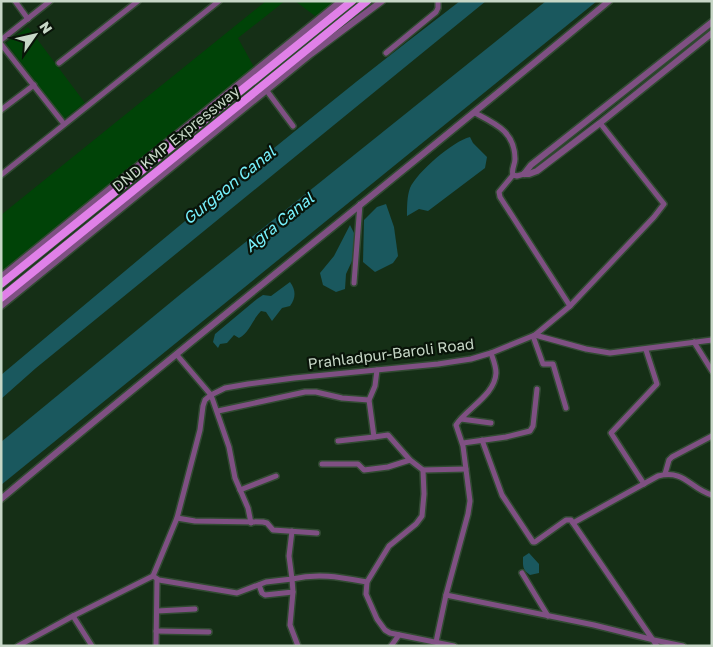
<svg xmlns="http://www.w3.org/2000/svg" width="713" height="647" font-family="'Golos Text',sans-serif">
<rect width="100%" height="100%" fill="#152f16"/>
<g fill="#004307">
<polygon points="266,1 285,1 238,38 255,69 1,274 1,215"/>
<polygon points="295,1 341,1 319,19"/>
<polygon points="28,27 85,103 64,119 6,43"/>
</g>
<g fill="#1a585e">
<path d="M460,1H486L36,368L1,399V375C152,248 303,121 460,1Z"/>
<polygon points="546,1 597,1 1,485 1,442 182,293"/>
<path d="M470,137L473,143L487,157L485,168L428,211L419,209L407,216C407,207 407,196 410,188C417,172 453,141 470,137Z"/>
<polygon points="386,204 394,227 398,256 393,263 375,272 363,262 364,220 377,207"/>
<polygon points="350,225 354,233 354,247 352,261 346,274 345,289 336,292 323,285 320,273 334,256"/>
<path d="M290,282C296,290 296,298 290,306L282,308L272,321L266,312L261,311C252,320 250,332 239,338L234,335L227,343L220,344L218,348L213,342L215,334L257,299L263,295L271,296Z"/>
<path d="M529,553L539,564V573L530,575C522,570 523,565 523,557Z"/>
</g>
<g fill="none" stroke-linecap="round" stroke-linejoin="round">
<g stroke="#314a32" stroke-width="8">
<g id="minor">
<polyline points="15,1 28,19"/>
<polyline points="1,40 50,1"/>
<polyline points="1,44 64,124"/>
<polyline points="386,53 436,12 438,8 438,1"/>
<polyline points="59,63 138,1"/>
<polyline points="267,91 293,126"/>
<polyline points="1,110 34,85"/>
<path d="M475,113C496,124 515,132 515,159C515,165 511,169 513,175L517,176L524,174"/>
<polyline points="1,175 219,1"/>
<polyline points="513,175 499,192 500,197 570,306"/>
<polyline points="354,283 360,204"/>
<polyline points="535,335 570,306 654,217 664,204 600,123"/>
<polyline points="533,336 543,364 553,364 566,408"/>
<polyline points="694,342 712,371"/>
<polyline points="177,355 211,395 225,388 248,384 294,378 438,364 471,359 491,353 535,335 586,349 610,353 712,340"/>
<polyline points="377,370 375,386 369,400 374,437 388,435 410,460 423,470"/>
<polyline points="218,411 305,392 316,392 342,398 369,400"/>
<polyline points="461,419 491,423"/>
<polyline points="482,440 502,495 533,542 535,542 566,520 571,520 657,646"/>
<polyline points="338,441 374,437"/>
<polyline points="463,443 506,437 530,431 533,426 537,389"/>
<polyline points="322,464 358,464 364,470 388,467 410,460"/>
<polyline points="665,474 669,460 672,457 712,436"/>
<polyline points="644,484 611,433 657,384 646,350"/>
<polyline points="240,490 276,476"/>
<polyline points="177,518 195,521 263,522 267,523 273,530 317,533"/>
<path d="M573,523L658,476C685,469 690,489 712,495"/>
<polyline points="522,573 548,616"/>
<polyline points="153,576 159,580 237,593 266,582 292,579 289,556 292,531"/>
<path d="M259,585L262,593L265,595L293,592L292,579C319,573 339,577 367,582"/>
<polyline points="293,592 290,625 298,646"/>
<polyline points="446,595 594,625 654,640 683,646"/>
<polyline points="157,611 195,609"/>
<polyline points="73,616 92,646"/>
<polyline points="156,631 209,632"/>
<path d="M436,642L446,595L468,514L470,501L463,446L456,425C467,408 495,395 496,373C496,366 493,359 491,353"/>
<polyline points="18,646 73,616 153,576 177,518 200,430 203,406 205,400 211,395 229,447 235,478 248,508 251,523"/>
<polyline points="156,646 157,580"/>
<polyline points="391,646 399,635"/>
<polyline points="454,646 390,633 385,630 377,619 366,594 367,582 389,546 416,524 422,516 424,494 423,470 466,469"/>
</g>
</g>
<g stroke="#314a32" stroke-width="9">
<g id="tertiary">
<polyline points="524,174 531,165 712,22"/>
<polyline points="524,174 529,174 537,171 600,123 712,33"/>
<polyline points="1,277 341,1"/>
<polyline points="1,306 311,54 382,1"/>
<path d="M1,499C202,330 408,169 609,1"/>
</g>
</g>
<g stroke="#314a32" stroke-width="10">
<g id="trunk">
<polyline points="1,284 352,1"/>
<polyline points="1,298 367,1"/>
</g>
</g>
<use href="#minor" stroke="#7f5083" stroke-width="5"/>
<use href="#tertiary" stroke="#7f5083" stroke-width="6"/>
<use href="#trunk" stroke="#e080e8" stroke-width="8"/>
</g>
<g text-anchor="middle" stroke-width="4.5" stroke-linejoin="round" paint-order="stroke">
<g font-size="15" fill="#c7d7c7" stroke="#091409">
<text transform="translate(176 139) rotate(-39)" y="5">DND KMP Expressway</text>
<text transform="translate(391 354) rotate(-7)" y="5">Prahladpur-Baroli Road</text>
</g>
<g font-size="16" font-style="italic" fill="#77f1fd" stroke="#091409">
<text transform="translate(229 185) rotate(-39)" y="6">Gurgaon Canal</text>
<text transform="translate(279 222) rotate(-39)" y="6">Agra Canal</text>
</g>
</g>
<rect width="713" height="647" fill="none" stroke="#c7d7c7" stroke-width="5"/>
<g transform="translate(35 35) rotate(56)" stroke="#091409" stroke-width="4" paint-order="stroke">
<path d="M0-4L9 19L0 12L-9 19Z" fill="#c7d7c7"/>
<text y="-8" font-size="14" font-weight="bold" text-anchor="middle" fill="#c7d7c7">N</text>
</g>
</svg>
